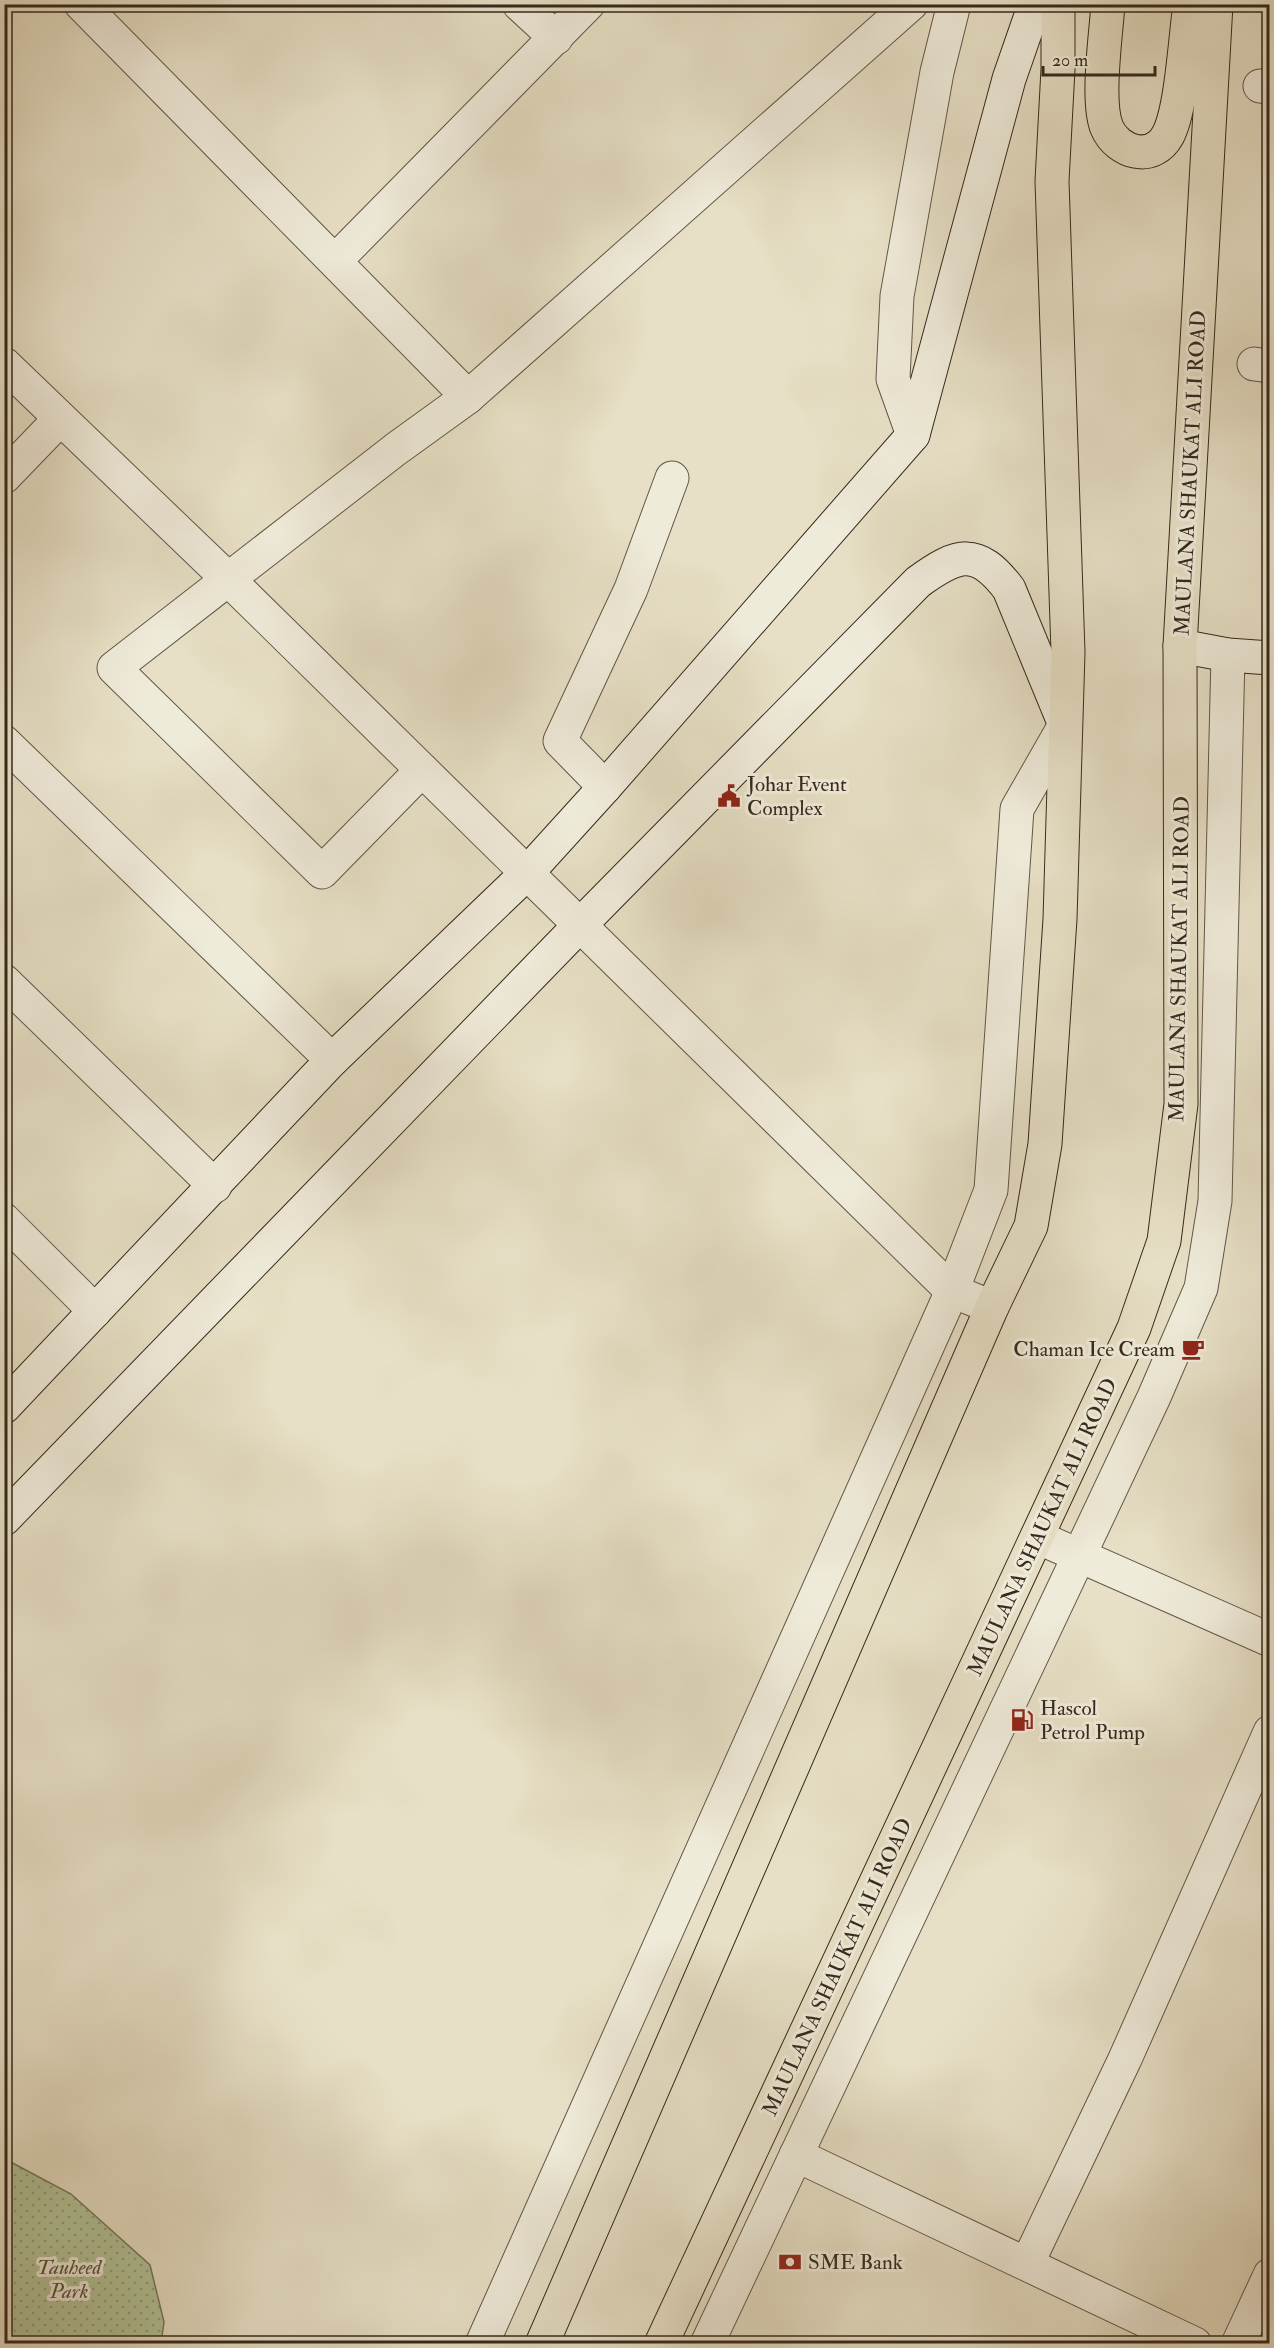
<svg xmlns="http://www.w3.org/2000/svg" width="1274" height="2348" font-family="'IM FELL Double Pica',serif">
<defs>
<pattern id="grass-dots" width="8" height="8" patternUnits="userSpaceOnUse" patternTransform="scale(1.5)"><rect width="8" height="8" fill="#b2c398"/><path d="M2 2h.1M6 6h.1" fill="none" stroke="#929e7b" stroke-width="1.8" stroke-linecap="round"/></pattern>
</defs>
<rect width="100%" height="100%" fill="#e7e0c6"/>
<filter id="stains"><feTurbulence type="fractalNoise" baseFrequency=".00333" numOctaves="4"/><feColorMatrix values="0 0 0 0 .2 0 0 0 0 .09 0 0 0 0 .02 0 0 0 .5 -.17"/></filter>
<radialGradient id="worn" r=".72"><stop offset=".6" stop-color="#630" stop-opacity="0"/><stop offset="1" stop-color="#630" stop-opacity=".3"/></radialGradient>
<polygon fill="url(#grass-dots)" stroke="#74765a" stroke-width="1.5" points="5,2159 71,2194 150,2265 164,2322 161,2343 5,2343"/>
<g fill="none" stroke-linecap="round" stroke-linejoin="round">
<g stroke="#625747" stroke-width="35">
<g id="street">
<polyline points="81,4 468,397"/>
<polyline points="519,4 556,38"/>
<polyline points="1260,86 1270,87"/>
<polyline points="335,261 588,4"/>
<polyline points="4,364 228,579 952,1291 992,1307"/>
<polyline points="1254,364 1270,366"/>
<polyline points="913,435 893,379 897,296 937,72 954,4"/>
<polyline points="4,477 60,419"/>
<polyline points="4,742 332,1060"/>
<polyline points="422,770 322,872 114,668 396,449 468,397 911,4"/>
<polyline points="605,787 560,741 631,589 672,478"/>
<polyline points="4,981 215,1186"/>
<polyline points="4,1220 95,1311"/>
<polyline points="1037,1537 1270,1640"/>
<polyline points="796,2155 1195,2344"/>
<polyline points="1028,2262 1125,2059 1270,1732"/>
<polyline points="482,2344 952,1291 991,1190 1017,809 1065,725"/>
<polyline points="707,2344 1154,1397 1201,1288 1215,1201 1228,655"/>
<polyline points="1238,2344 1270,2275"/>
</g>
</g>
<g stroke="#35291d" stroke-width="35">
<g id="secondary">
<polyline points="1180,646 1228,655 1270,658"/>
<polyline points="4,1407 332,1060 526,874 605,787 913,435 1009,79 1035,4"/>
<path d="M4,1519L580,925L918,582C958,553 977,547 1009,589L1065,725"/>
</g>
</g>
<g stroke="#35291d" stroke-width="35">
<g id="primary">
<path d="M1108,4C1106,35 1096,102 1107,128C1118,153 1153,163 1168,135C1182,108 1185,38 1190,4"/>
<polyline points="542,2344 992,1307 1031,1226 1045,1144 1060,919 1068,652 1052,181 1058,69 1058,4"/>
<polyline points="661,2344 1134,1328 1164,1241 1181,1104 1180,646 1216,4"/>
</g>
</g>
<use href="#street" stroke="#efebda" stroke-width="33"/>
<use href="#secondary" stroke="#efebda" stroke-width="33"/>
<use href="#primary" stroke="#e7e0c6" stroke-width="33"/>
</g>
<defs>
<g id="civic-bare" transform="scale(1.8)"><path d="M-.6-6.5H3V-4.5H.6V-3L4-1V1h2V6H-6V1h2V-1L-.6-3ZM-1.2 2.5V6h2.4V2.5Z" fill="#8f2418" stroke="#efebda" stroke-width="2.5" paint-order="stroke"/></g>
<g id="cafe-bare" transform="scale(1.8)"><path d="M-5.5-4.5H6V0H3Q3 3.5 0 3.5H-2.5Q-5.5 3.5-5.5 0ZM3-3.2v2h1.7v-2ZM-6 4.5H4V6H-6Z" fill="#8f2418" stroke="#efebda" stroke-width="2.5" paint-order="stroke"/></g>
<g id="fuel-bare" transform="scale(1.8)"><path d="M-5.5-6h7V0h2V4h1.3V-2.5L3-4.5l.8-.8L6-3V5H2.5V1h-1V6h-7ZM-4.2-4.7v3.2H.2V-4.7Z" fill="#8f2418" stroke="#efebda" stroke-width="2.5" paint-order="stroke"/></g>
<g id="bank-bare" transform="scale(1.8)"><path d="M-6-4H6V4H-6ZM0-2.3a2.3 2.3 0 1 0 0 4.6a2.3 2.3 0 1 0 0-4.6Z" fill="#8f2418" stroke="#efebda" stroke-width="2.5" paint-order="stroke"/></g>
</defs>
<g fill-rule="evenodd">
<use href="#civic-bare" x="729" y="796"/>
<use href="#cafe-bare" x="1193" y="1349"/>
<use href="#fuel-bare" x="1022" y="1720"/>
<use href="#bank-bare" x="790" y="2262"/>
</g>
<g text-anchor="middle" stroke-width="6" stroke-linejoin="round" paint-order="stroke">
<g font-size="21" fill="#35291d" stroke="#efebda">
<text transform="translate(1190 473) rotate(-87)" y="7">MAULANA SHAUKAT ALI ROAD</text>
<text transform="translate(1179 959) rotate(-89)" y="7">MAULANA SHAUKAT ALI ROAD</text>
<text transform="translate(1042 1527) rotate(-65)" y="7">MAULANA SHAUKAT ALI ROAD</text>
<text transform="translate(837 1967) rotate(-65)" y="7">MAULANA SHAUKAT ALI ROAD</text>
</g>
<g font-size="21" fill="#35291d" stroke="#efebda" text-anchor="start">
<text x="747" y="791">Johar Event<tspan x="747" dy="24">Complex</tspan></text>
<text x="1175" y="1356" text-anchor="end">Chaman Ice Cream</text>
<text x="1040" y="1715">Hascol<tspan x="1040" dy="24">Petrol Pump</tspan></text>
<text x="808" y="2269">SME Bank</text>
</g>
<g font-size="21" font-style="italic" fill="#54503c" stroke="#efebda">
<text x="69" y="2274">Tauheed<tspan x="69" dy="24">Park</tspan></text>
</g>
</g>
<rect width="1274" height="2348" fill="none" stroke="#e7e0c6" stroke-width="24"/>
<rect x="6" y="6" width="1262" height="2336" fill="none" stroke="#35291d" stroke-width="3"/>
<rect x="12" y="12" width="1250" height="2324" fill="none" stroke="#35291d" stroke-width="1.5"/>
<path d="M1043 66v9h112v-9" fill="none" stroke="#35291d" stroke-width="3"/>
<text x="1052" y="66" font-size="18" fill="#35291d" stroke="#efebda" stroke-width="4.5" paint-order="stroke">20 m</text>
<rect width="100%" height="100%" filter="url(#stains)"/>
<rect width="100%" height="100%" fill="url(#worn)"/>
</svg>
